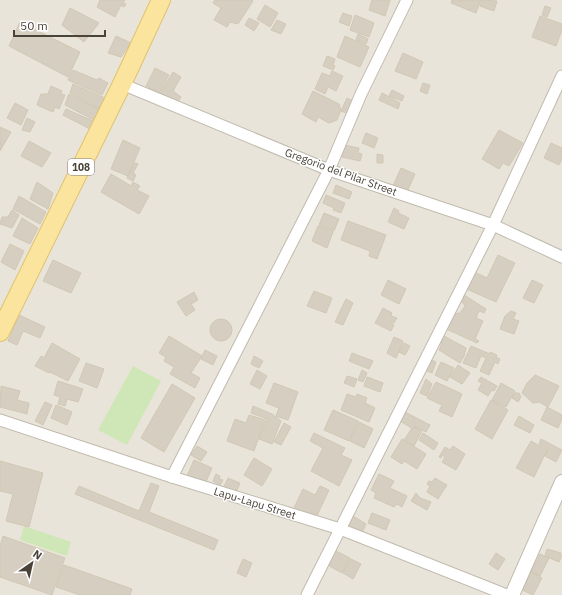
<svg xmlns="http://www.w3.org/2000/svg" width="562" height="595" font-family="'IBM Plex Sans',sans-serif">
<rect width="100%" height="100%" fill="#f5f2eb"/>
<rect fill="#e9e4d9" x="0" y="0" width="562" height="595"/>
<g fill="#cfe7b6">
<polygon points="133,366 161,381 127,445 98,430"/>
<polygon points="24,526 71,542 67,556 20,540"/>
</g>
<g fill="#d6cfc1" stroke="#d1c7b4">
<polygon points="100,0 125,0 123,3 126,4 124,7 121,5 115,17 97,7"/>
<polygon points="215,0 252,0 253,1 238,24 230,22 227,27 214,20 221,8 213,3"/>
<polygon points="372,0 390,0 385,16 369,10"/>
<polygon points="452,0 481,0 476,13 451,3"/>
<polygon points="482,0 497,1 494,11 480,6"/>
<polygon points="265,5 278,13 270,27 257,19"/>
<polygon points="545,6 551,8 547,17 542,15"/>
<polygon points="70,8 99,23 84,42 62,25"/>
<polygon points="343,13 352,16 349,26 339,22"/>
<polygon points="355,15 374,23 369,37 350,30"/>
<polygon points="540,16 562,24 562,30 556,46 532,37"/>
<polygon points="249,18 259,23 254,31 245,25"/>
<polygon points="277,20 286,24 281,34 271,30"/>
<polygon points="20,22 80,52 68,77 9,46"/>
<polygon points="358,34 368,39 366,44 356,40"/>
<polygon points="116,36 131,43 121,57 108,53"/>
<polygon points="345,36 369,47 360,67 337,57"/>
<polygon points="403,53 423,62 416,79 395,71"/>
<polygon points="327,56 335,59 333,65 335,66 333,70 323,66"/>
<polygon points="155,68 169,75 159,93 146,86"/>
<polygon points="73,70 97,80 99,78 108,83 102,95 68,80"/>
<polygon points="332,71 343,76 336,91 328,87 325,94 315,89 322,73 330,76"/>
<polygon points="173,72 181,77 173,91 181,97 176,105 159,95"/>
<polygon points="423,83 430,85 427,94 420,91"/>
<polygon points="73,84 107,99 100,109 70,93"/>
<polygon points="51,86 62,91 61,94 65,95 59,109 55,107 53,112 37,105 41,94 48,94"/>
<polygon points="392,90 404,96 402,101 389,96"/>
<polygon points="313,91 339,104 341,110 337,120 329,123 318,117 316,122 302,114"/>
<polygon points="382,93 400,103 398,109 379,100"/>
<polygon points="69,94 100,110 94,120 65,105"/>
<polygon points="347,98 355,102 349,114 341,111"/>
<polygon points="15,103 28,110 21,125 7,118"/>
<polygon points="66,109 93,121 90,129 63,115"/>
<polygon points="27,118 35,122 30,132 22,130"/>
<polygon points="0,127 11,132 0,151"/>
<polygon points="499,130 523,143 509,166 503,163 499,169 482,159"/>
<polygon points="366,133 378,138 374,148 362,143"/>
<polygon points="123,140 140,148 128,176 111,169"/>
<polygon points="29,141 51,153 42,167 21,156"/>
<polygon points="551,143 562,148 562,159 559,165 544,158"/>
<polygon points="344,145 359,148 358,153 362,154 360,161 342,157"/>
<polygon points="377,154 383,155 383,163 377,163"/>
<polygon points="135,163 138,164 133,173 136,175 133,181 127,178"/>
<polygon points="401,168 415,174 407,192 393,186"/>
<polygon points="111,174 131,186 133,182 140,186 137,190 149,196 139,214 101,192"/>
<polygon points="37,182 53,193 48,209 30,199"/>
<polygon points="336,185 352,192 349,199 333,193"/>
<polygon points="326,195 345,203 341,213 333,210 334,208 323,203"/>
<polygon points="19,196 46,212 40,224 13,209"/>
<polygon points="394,208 399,211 398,213 409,218 404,229 388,222"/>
<polygon points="12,210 19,215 12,228 0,224 2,217 8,217"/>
<polygon points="324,213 339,219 334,231 319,225"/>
<polygon points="22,218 38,228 30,244 13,236"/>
<polygon points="348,221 386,235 377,259 369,256 370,251 341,240"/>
<polygon points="318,226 333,232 327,248 312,241"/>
<polygon points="10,244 24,251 15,270 1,262"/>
<polygon points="498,255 515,263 496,302 462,287 470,270 487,278"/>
<polygon points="53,260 81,273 71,293 43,281"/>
<polygon points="388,280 406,289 399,304 381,295"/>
<polygon points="532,280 543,285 534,303 523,298"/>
<polygon points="314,291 332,298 326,313 307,306"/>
<polygon points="194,292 198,300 191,304 195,310 186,316 177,302"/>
<polygon points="461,293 486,309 484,313 480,311 478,313 476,318 483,321 475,339 479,341 477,343 444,328 449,315 460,313 465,306 461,300"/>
<polygon points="346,299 353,303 343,325 335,322"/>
<polygon points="383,308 392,313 391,316 397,318 394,323 391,321 390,322 394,325 391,331 375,323"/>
<polygon points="511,311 516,313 513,319 519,321 514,334 500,329 505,316"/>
<polygon points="19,315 45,327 40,338 23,331 17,345 8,341"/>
<circle cx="221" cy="330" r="11"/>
<polygon points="169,336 202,356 191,373 200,378 195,388 170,374 174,367 164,361 166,357 159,353"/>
<polygon points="444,336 466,348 464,356 460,363 439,350 442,343 439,341"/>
<polygon points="394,337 403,341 396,358 387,353"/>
<polygon points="52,343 80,359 68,381 50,372 49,373 35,366 41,356 44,358"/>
<polygon points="404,343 410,346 405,355 399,352"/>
<polygon points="471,346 490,354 490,352 497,355 496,357 500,359 498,364 495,362 489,375 480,371 486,358 481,356 476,368 463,363"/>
<polygon points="205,350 217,356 213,365 201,359"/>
<polygon points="352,353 373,361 369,369 349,361"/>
<polygon points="254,356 263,361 259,368 251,364"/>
<polygon points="426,358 436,362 432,373 422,369"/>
<polygon points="441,362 454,368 447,381 435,375"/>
<polygon points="86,363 104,369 97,388 79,381"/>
<polygon points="458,365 470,373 462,384 450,377"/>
<polygon points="257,370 267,376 260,389 250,384"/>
<polygon points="362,370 367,373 363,382 358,380"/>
<polygon points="535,375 559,386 548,407 539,402 533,403 522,393 527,383"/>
<polygon points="347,376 357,379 354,387 344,383"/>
<polygon points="367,377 383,383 380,392 364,386"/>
<polygon points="481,377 497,386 494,391 492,390 488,396 478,390 482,383 478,381"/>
<polygon points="426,379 432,384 427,396 420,393"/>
<polygon points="58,381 83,389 78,402 67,399 65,406 58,404 60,397 54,395"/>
<polygon points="436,382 462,394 452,417 439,411 442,405 427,398"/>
<polygon points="274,383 298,392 288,420 276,416 279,408 266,403"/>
<polygon points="501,383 515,391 506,407 492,400"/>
<polygon points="172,384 195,398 164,452 141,438"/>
<polygon points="1,386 20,391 17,400 29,403 27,414 0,407"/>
<polygon points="515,393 519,393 521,397 518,402 512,398"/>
<polygon points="347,394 356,397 357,394 367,398 365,403 375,408 369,422 341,410"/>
<polygon points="491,400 508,410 492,439 475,429"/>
<polygon points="45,402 52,405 43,425 35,421"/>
<polygon points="56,405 72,412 67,425 51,418"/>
<polygon points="253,406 272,414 281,421 272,444 259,439 267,419 251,413"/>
<polygon points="547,407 562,415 562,419 558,428 541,420"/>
<polygon points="333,410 358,421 349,441 324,430"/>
<polygon points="405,412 430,425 426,432 415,426 413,429 400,421"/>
<polygon points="249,415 265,420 254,451 227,441 235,419 246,423"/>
<polygon points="519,416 534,425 530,433 514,425"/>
<polygon points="359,422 373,429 364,448 350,441"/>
<polygon points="284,423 291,427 281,445 274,442"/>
<polygon points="415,427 422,431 414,446 404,440 412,428 413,429"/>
<polygon points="314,433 345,448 341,455 352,460 339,486 311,471 323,448 310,441"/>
<polygon points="423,433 438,443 434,450 419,440"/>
<polygon points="402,439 426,454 417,469 404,461 402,464 391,457"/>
<polygon points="541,439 562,450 556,462 545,456 548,449 539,444"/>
<polygon points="531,441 547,450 534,477 516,468"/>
<polygon points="197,446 207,452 201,461 191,455"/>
<polygon points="453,446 465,454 456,470 442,462 445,457 442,455 441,458 439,457 445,447 450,450"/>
<polygon points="254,458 272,469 262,486 244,475"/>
<polygon points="194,460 212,468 205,484 187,476"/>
<polygon points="0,461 43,473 29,527 6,521 13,494 0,491"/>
<polygon points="216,474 220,476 219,479 223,480 220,485 213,481"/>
<polygon points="379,474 394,481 390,488 407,496 402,507 397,504 394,507 374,498 376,493 371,490"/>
<polygon points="228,478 240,483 235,495 223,489"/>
<polygon points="435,478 447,485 438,499 427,492 430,486 427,484 429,481 432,482"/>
<polygon points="151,483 159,486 149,512 218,540 214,550 75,494 79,486 139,511"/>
<polygon points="320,486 329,490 315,520 293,510 303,489 315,495"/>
<polygon points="416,493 420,498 431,502 427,510 411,501"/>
<polygon points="372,513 390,520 386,530 368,523"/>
<polygon points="353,516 366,524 360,537 363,538 361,543 356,542 357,538 345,534 348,524"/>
<polygon points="3,536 65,558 52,595 0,577 0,546"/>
<polygon points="330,548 350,558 342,573 322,562"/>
<polygon points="547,549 561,553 560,555 562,556 559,562 545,556"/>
<polygon points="496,553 505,559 498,570 489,564"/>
<polygon points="540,554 549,558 540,576 531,572"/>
<polygon points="243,559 252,563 246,577 237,573"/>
<polygon points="351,559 361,564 353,579 343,573"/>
<polygon points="64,565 132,589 130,595 80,595 56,587"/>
<polygon points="531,572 542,578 533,595 522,590"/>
</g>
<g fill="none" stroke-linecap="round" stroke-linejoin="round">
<g stroke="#c0bbae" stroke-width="13">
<g id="minor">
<polyline points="122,84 329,170 493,225 562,257"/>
<polyline points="0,420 172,477 340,529 507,595"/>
<polyline points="172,477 329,170 361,94 407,0"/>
<polyline points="307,595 493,225 562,76"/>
</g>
</g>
<g stroke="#c0bbae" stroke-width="16">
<polyline id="tertiary" points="512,595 562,482"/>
</g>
<g stroke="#e0c36e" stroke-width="20">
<polyline id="primary" points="0,332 122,84 161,0"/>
</g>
<use href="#minor" stroke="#fff" stroke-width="11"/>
<use href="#tertiary" stroke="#fff" stroke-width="14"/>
<use href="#primary" stroke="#fbe49e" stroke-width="18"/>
</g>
<g text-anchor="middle" stroke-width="3" stroke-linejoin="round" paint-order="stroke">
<rect fill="#fff" stroke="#807b74" stroke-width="1" x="68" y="159" width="26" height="16" rx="3"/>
<g font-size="10" font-weight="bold" fill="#494339">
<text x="81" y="171">108</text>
</g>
<g font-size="11" fill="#494339" stroke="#fff">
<text transform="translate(341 172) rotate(20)" y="4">Gregorio del Pilar Street</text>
<text transform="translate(255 503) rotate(17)" y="4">Lapu-Lapu Street</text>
</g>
</g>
<g transform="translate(32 563) rotate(34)" stroke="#ffffff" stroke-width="3" paint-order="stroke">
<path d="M0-3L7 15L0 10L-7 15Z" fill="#494339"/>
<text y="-6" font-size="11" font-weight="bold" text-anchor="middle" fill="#494339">N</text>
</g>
<path d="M14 30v6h91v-6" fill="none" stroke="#494339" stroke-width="2"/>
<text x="20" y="30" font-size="12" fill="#494339" stroke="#ffffff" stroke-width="3" paint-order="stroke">50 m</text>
</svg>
